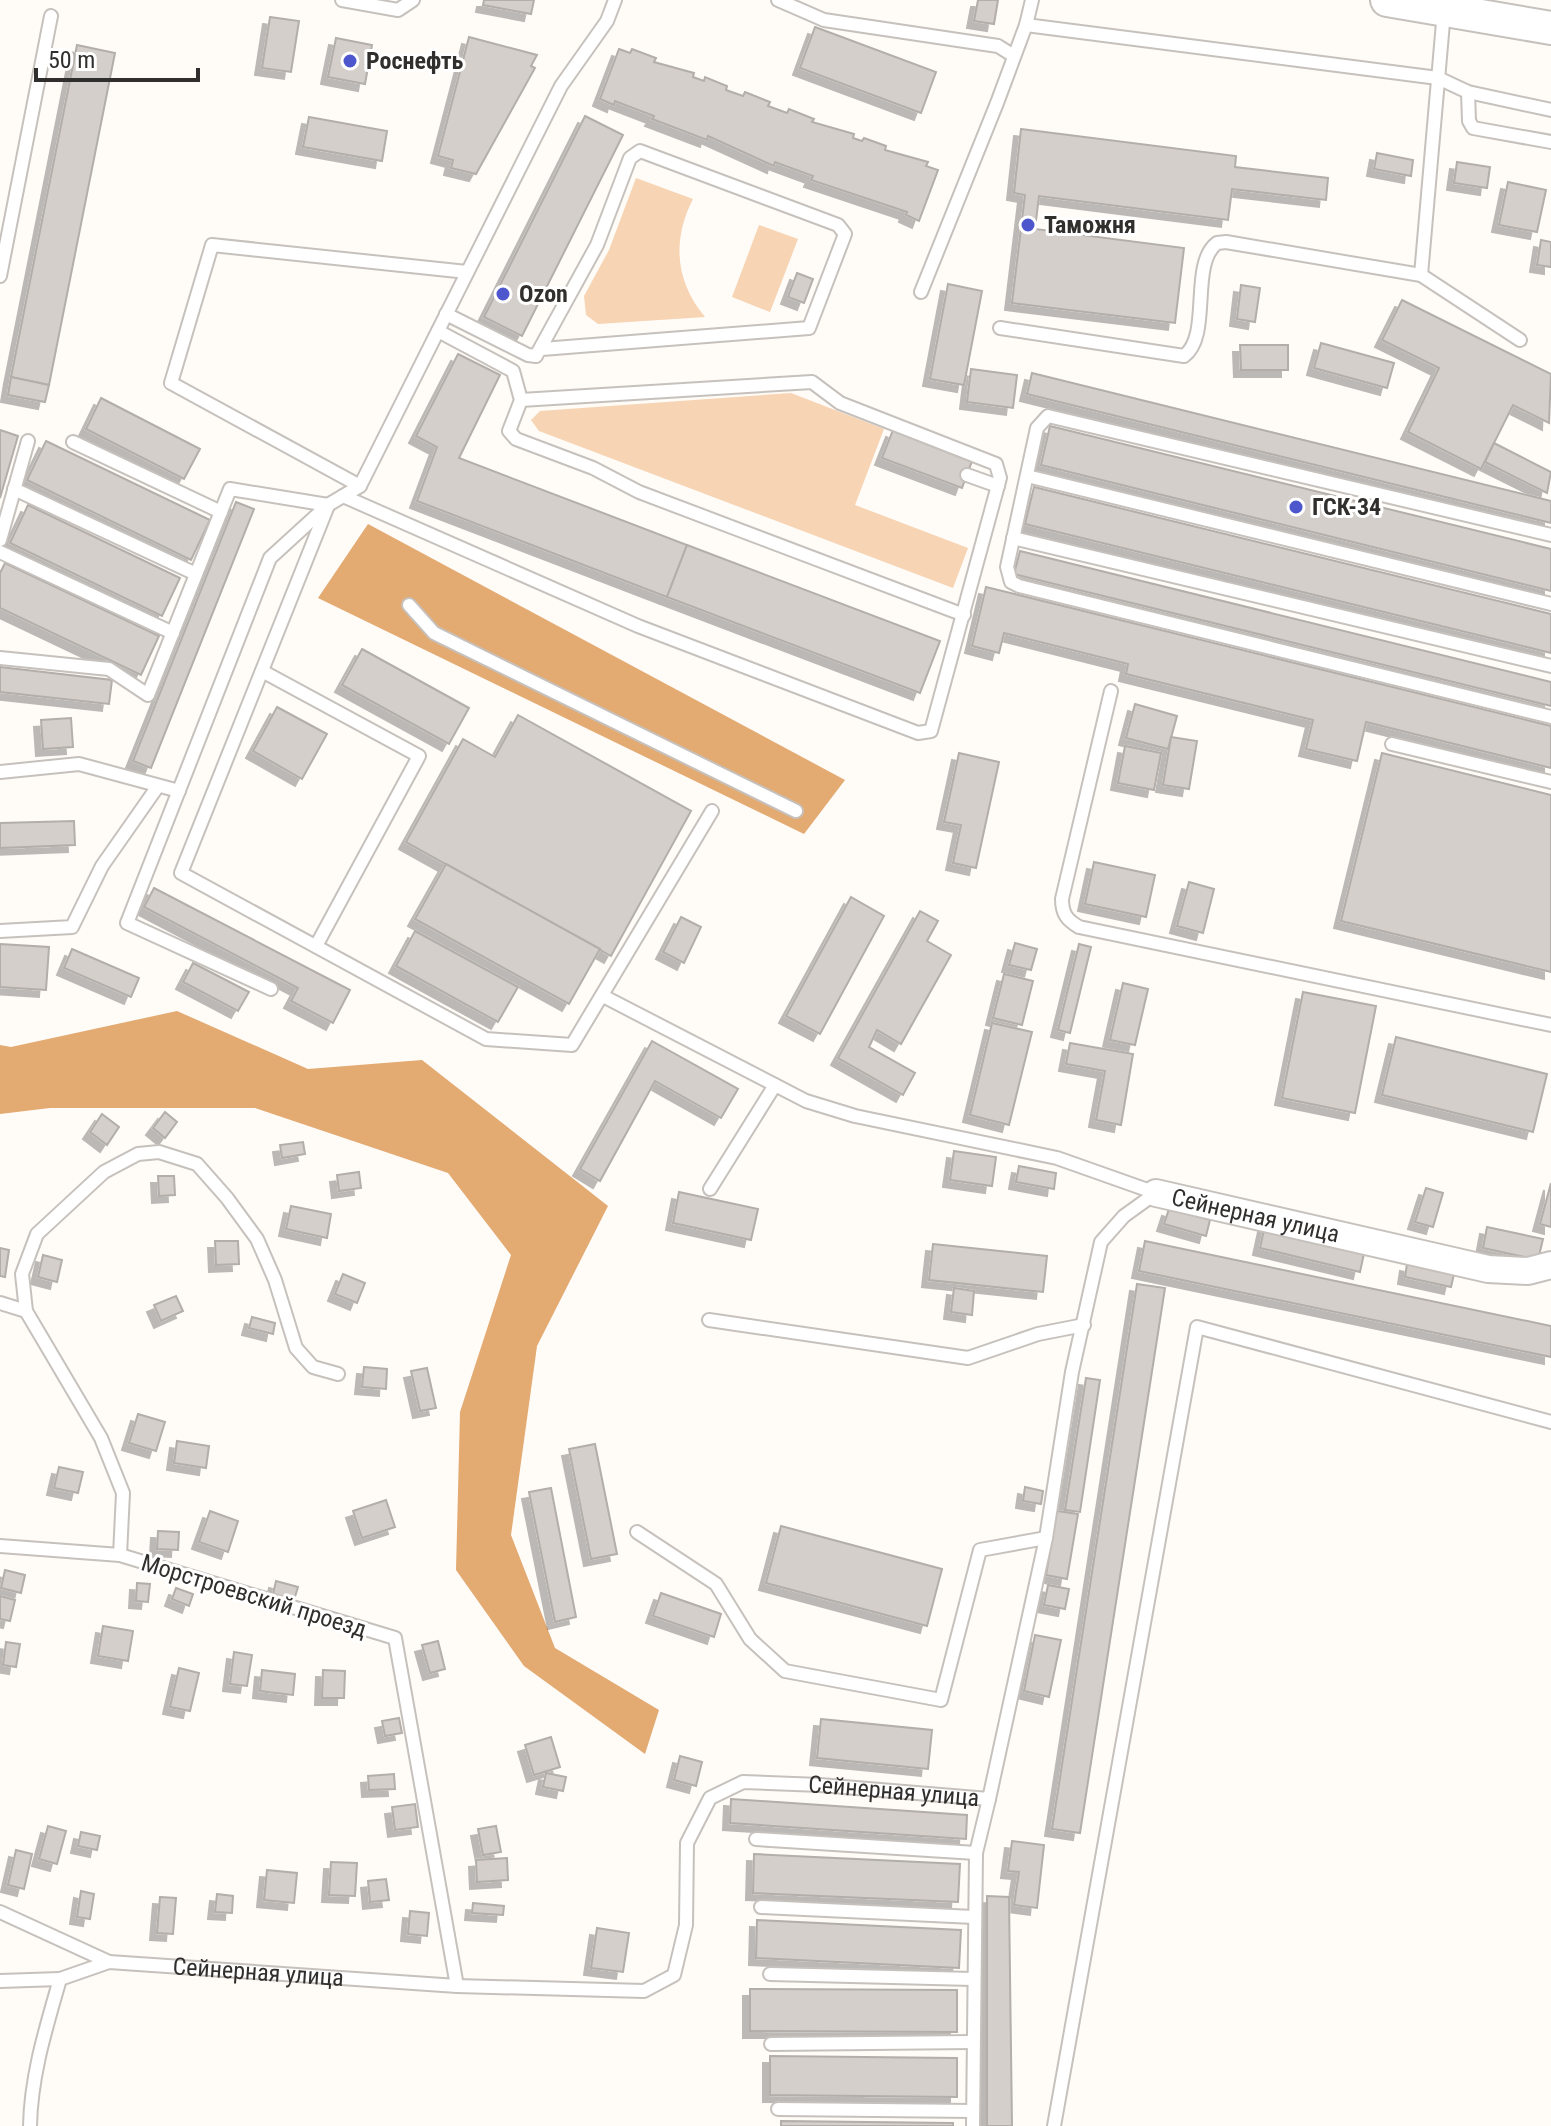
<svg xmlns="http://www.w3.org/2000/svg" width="1551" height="2126" font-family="'Roboto Condensed',sans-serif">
<defs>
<filter id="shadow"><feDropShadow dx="-7" dy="7" stdDeviation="0" flood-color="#0004"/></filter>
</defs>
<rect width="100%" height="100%" fill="#fffbf7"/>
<g fill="#f7d4b3">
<path d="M636,178L693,199C672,240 675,281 705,317L598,324L586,315L584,296L609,250Z"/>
<polygon points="759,225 798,239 770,312 732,297"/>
<polygon points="791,393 884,429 855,505 968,548 953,588 539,431 531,420 540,411"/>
</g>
<g fill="#e3aa72">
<polygon points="368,524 845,780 804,834 318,598"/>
<polygon points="177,1011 308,1069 422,1060 608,1206 537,1346 511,1535 555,1648 659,1710 645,1754 524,1666 456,1570 460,1412 511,1255 448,1173 255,1108 50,1108 0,1114 0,1045 11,1047"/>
</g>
<g fill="#d4cfca" stroke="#b3aeaa" stroke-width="2" filter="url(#shadow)">
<polygon points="484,0 534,0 531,14 483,5"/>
<polygon points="978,0 998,0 994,24 974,21"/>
<polygon points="270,17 299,21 291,72 262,68"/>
<polygon points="815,27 936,72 921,113 800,68"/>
<polygon points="469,37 537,55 531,66 535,68 476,174 451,168 453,160 438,156"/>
<polygon points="336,38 372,45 365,84 328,77"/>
<polygon points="77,45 115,53 49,385 11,377"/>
<polygon points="619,49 630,53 632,49 656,58 654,62 694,73 693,77 704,81 705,77 727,86 726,90 743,96 745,92 770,102 768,106 779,110 787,113 789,109 814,119 812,122 854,134 853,138 862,141 864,138 886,146 885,150 928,162 926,166 938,170 919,221 906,215 907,212 811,180 813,176 775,162 774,166 708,136 707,140 652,119 654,116 615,101 614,105 600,99"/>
<polygon points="585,116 623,135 522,336 484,317"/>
<polygon points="309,117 387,131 382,161 303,147"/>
<polygon points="1021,129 1236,156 1235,167 1328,178 1326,200 1232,189 1228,220 1039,196 1035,229 1184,248 1175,323 1012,303 1025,195 1014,193"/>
<polygon points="1377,153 1413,160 1411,176 1374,169"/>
<polygon points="1457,162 1490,167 1487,188 1454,183"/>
<polygon points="1508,182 1546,190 1537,232 1499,225"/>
<polygon points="1541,240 1551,242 1551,267 1537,265"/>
<polygon points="797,273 813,279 804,303 788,297"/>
<polygon points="948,284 982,291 964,385 930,379"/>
<polygon points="1241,285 1260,288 1255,322 1237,319"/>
<polygon points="1402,300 1551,374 1549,423 1513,405 1481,469 1408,432 1439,368 1382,340"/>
<polygon points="1321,343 1394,363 1387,388 1314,368"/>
<polygon points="1240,345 1288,345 1288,370 1241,370"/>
<polygon points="458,354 500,375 459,458 687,545 667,597 417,501 437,447 416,436"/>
<polygon points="971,369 1017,375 1013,408 967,402"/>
<polygon points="1032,373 1551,501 1551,523 1027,394"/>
<polygon points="11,377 49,385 45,402 8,395"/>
<polygon points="101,398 200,449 184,479 86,429"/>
<polygon points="1050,426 1551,549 1551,591 1041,465"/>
<polygon points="0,430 18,436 0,498"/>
<polygon points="893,430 972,461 962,488 882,458"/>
<polygon points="46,441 210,520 191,560 27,480"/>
<polygon points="1494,443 1551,472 1547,493 1485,462"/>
<polygon points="1034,487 1551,614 1551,653 1025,524"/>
<polygon points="236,502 254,509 151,768 133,761"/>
<polygon points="28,505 180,578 162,616 10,543"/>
<polygon points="687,545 940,641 920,693 667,597"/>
<polygon points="1020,551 1551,682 1551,706 1014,574"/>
<polygon points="5,563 159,636 141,675 0,608 0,573"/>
<polygon points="986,587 1551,726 1551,768 1366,722 1357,761 1306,749 1313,720 1126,674 1128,664 1004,633 999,653 972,646"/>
<polygon points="362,649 469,708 449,744 342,685"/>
<polygon points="0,667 112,680 109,704 0,692"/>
<polygon points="1135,704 1177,716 1168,749 1126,738"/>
<polygon points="277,707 327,734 302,779 253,751"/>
<polygon points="518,715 691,811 611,956 406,842 463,739 495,757"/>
<polygon points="71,718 73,747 43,749 41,720"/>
<polygon points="1171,737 1197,741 1189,789 1163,785"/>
<polygon points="1125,746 1161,753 1154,790 1118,783"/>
<polygon points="959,753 999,762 976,868 953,863 961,825 944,822"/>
<polygon points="1382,753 1551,795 1551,972 1341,921"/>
<polygon points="74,821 75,845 0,848 0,823"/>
<polygon points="1094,862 1155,875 1146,917 1085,904"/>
<polygon points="446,864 600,949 569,1004 415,919"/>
<polygon points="1189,882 1214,889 1203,933 1177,926"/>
<polygon points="154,888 350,990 333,1023 291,1001 298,988 144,907"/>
<polygon points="851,897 884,916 820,1034 786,1016"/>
<polygon points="920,911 938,921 927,941 951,955 901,1044 877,1030 869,1047 915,1073 903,1095 838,1058"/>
<polygon points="681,917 701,927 684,963 663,952"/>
<polygon points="415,931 518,987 498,1022 396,966"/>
<polygon points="1015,943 1037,949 1031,970 1009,965"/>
<polygon points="0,944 49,947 46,990 0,987"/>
<polygon points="1079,944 1091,947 1070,1033 1058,1030"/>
<polygon points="72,949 139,978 131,997 64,968"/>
<polygon points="193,963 249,992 238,1011 183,982"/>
<polygon points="1004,974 1033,981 1022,1025 993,1018"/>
<polygon points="1123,983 1148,989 1135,1045 1110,1040"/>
<polygon points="1303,992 1376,1006 1355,1113 1282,1098"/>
<polygon points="992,1023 1032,1032 1009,1125 970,1115"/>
<polygon points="1396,1037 1547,1074 1533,1132 1382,1095"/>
<polygon points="652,1041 738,1089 721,1118 655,1081 600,1181 580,1169"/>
<polygon points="1070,1043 1133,1054 1121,1125 1096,1120 1105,1071 1066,1064"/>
<polygon points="165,1112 177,1122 165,1138 153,1128"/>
<polygon points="102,1114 119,1127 107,1145 90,1132"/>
<polygon points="303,1142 305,1154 282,1158 280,1145"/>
<polygon points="954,1151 996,1157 992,1186 950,1180"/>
<polygon points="1019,1166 1056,1173 1054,1189 1016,1182"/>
<polygon points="359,1172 361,1188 339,1191 337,1175"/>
<polygon points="158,1176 174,1176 175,1195 159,1196"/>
<polygon points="1551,1183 1551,1227 1540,1224"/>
<polygon points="1426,1188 1443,1193 1433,1227 1415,1222"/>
<polygon points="679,1192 758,1209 751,1240 673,1223"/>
<polygon points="291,1206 331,1214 327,1238 286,1229"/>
<polygon points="1169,1209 1210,1220 1206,1236 1164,1224"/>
<polygon points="1265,1225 1365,1249 1360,1272 1260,1248"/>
<polygon points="1487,1227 1543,1239 1538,1260 1483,1248"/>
<polygon points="215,1241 238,1241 239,1264 216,1265"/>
<polygon points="1145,1241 1551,1326 1551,1357 1139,1271"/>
<polygon points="933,1244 1047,1256 1043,1292 929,1280"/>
<polygon points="0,1248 9,1250 5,1277 0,1276"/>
<polygon points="43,1255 62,1260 57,1282 38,1277"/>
<polygon points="1407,1264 1454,1274 1451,1287 1405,1277"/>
<polygon points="343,1274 365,1283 357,1303 335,1294"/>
<polygon points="1137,1284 1165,1288 1080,1833 1052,1829"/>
<polygon points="954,1288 974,1291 972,1315 951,1312"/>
<polygon points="176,1296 183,1311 161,1321 154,1305"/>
<polygon points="252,1317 275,1323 273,1334 249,1328"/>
<polygon points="364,1367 387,1369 386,1389 362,1387"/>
<polygon points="427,1368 436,1408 420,1411 411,1371"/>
<polygon points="1086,1378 1100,1380 1080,1512 1065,1510"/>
<polygon points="138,1414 165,1422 156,1451 129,1443"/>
<polygon points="177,1441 209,1446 206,1468 174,1463"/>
<polygon points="595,1444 617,1554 591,1559 569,1449"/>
<polygon points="59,1467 83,1472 78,1493 54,1488"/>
<polygon points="1025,1487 1043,1491 1041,1504 1023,1501"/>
<polygon points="551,1488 576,1617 555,1622 529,1492"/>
<polygon points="386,1500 395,1527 362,1538 353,1511"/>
<polygon points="210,1511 238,1521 228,1552 199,1542"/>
<polygon points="1057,1511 1078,1514 1067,1579 1046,1575"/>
<polygon points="781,1526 942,1569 927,1626 766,1583"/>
<polygon points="158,1531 179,1532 178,1550 157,1549"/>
<polygon points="5,1570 25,1575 21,1593 1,1588"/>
<polygon points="276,1581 298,1587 294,1600 273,1594"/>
<polygon points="137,1583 150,1584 148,1602 136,1601"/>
<polygon points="1048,1585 1069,1589 1065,1609 1044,1605"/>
<polygon points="176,1588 193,1594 189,1606 172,1599"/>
<polygon points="661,1593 721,1614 714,1637 653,1616"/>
<polygon points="0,1596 15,1600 10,1621 0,1619"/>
<polygon points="103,1626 133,1631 128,1661 98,1656"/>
<polygon points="1035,1635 1061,1640 1049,1697 1024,1691"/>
<polygon points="438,1641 445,1669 430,1673 422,1645"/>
<polygon points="6,1642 20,1644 16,1667 3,1665"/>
<polygon points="234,1652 252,1655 247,1686 230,1684"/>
<polygon points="179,1668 199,1673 190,1711 170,1707"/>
<polygon points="262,1670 295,1674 293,1695 260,1691"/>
<polygon points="323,1670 345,1671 344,1698 322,1698"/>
<polygon points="399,1718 402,1733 385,1736 382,1721"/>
<polygon points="821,1719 932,1730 928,1769 817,1758"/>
<polygon points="551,1737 560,1767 534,1775 525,1745"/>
<polygon points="680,1756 702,1762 696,1786 674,1780"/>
<polygon points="546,1773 566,1777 563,1791 543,1787"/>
<polygon points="394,1774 395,1789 369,1790 368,1776"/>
<polygon points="731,1799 967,1815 966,1839 730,1823"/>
<polygon points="415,1804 418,1827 395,1830 392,1807"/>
<polygon points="48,1826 66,1831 57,1864 39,1859"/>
<polygon points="496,1826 501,1852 483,1855 478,1829"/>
<polygon points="81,1832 100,1836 97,1850 78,1846"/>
<polygon points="1012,1841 1044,1845 1037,1908 1014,1905 1019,1872 1008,1871"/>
<polygon points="16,1850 32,1854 24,1889 8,1885"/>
<polygon points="754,1854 960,1864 958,1902 753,1893"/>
<polygon points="507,1858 508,1880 477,1882 476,1860"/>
<polygon points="331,1862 357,1863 355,1896 329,1895"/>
<polygon points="267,1870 297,1873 294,1903 264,1900"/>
<polygon points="386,1879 389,1900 370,1902 368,1881"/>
<polygon points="81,1891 94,1894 90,1919 77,1917"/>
<polygon points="217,1894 233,1896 232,1913 215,1912"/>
<polygon points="987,1896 1009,1897 1012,2126 987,2126"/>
<polygon points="160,1897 176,1898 173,1934 157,1933"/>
<polygon points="473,1903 504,1906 503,1915 472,1913"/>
<polygon points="410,1911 429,1913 427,1936 408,1934"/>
<polygon points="757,1920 961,1930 959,1968 756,1958"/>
<polygon points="597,1928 629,1933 623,1972 591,1968"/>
<polygon points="750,1989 957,1990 957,2032 750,2031"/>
<polygon points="770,2056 957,2058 957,2097 770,2095"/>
<polygon points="781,2121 953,2123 953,2126 781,2126"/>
</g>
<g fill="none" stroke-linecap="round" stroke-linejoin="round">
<g stroke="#c6c1bc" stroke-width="16">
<g id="service">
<polyline points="342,0 398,10 413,0"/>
<polyline points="778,0 824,20 998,46 1014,56"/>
<polyline points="1026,25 1438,78 1468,92 1551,110"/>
<polyline points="1468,92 1469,121 1473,128 1551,142"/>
<polyline points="1421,275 1444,11"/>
<polyline points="0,276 51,16"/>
<polyline points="921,292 997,103 1026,25 1032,0"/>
<polyline points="446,314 528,355 536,356 597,245 630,158 640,151 838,225 845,234 809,328 542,349"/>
<path d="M1000,328L1184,356C1212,336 1189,264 1217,243L1226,242L1421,275L1520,340"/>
<polyline points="438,331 513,371 521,400 509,431 516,439 593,468 639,492 964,615"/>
<polyline points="73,442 221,512"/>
<polyline points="967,475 998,486"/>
<polyline points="1027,476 1551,604"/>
<polyline points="360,486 171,383 212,245 467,272"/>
<polyline points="14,489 196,574"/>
<polyline points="343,496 638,626 918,733 931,731 1000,478 996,464 840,403 812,382 521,400"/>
<polyline points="327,508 181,873 486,1039 572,1045 712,811"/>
<polyline points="1551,535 1048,416 1037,428 1007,567 1011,582 1019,586 1551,717"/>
<polyline points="1013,538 1551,666"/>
<polyline points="0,540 28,441"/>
<polyline points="0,552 173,633"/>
<polyline points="409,605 434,633 796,811"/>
<polyline points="0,658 109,669 148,695 230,489 328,505"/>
<polyline points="262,671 419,756 316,946"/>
<path d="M1111,691L1062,899C1062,914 1067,920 1079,927L1551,1025"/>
<polyline points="1392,744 1551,782"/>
<polyline points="0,772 79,764 179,791"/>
<polyline points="0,931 72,927 102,866 158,786"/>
<polyline points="271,989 127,923 270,558 328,505 360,486 561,86 607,21 615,0"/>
<polyline points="603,996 806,1101 855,1116 1057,1158 1156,1193"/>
<polyline points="710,1189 775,1085"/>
<polyline points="0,1303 26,1311"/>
<polyline points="709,1320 968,1358 1038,1334 1084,1325"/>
<polyline points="637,1532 716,1584 750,1639 785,1671 941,1700 980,1550 1046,1538"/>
<polyline points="0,1546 120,1555 395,1638 457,1986"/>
<polyline points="120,1555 123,1493 101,1438 26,1311 22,1274 37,1234 104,1172 138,1154 159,1152 197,1164 227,1198 257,1239 275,1280 296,1348 313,1367 338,1374"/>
<polyline points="756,1839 976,1853"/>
<polyline points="761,1907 974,1917"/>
<polyline points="0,1912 109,1962"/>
<polyline points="770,1974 973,1979"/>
<polyline points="0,1981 60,1979"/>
<polyline points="771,2044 973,2042"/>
<polyline points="778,2109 973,2111"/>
<path id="s1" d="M30,2126C31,2075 46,2028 60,1979L109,1962L457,1986L644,1991L674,1975L686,1925L687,1843L710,1798L743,1782L820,1785L989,1799L1046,1538L1072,1372L1101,1242L1124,1216L1156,1193"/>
<polyline points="973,2126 976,1853 989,1799"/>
<polyline points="1054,2126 1197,1327 1551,1422"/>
</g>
</g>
<g stroke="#c6c1bc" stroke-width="30">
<g id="minor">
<path id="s2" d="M1156,1193L1488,1269L1528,1271L1551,1265"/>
</g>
</g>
<g stroke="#c6c1bc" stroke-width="36">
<polyline id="tertiary" points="1387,0 1551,28"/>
</g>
<use href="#service" stroke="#fff" stroke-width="12"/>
<use href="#minor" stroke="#fff" stroke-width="26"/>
<use href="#tertiary" stroke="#fff" stroke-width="32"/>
</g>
<g fill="#4d56cc" stroke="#fff" stroke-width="3">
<circle cx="350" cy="61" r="8"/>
<circle cx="1028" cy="225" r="8"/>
<circle cx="503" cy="294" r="8"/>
<circle cx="1296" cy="507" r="8"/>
</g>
<g text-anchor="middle" stroke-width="6" stroke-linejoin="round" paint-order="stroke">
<g font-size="24" font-weight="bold" fill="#312f2d" stroke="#fff" text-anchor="start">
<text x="366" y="69">Роснефть</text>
<text x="1044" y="233">Таможня</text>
<text x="519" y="302">Ozon</text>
<text x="1312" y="515">ГСК-34</text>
</g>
<g font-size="24" fill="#312f2d" stroke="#fff">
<text dy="8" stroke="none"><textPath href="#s2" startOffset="102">Сейнерная улица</textPath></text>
<text transform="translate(254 1596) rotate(17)" y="8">Морстроевский проезд</text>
<text dy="8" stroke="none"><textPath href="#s1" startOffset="1144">Сейнерная улица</textPath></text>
<text dy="8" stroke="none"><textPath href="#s1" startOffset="352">Сейнерная улица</textPath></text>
</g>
</g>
<path d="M36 68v12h162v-12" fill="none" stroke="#312f2d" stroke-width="4"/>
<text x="48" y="68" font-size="24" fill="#312f2d" stroke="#ffffff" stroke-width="6" paint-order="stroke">50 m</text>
</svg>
